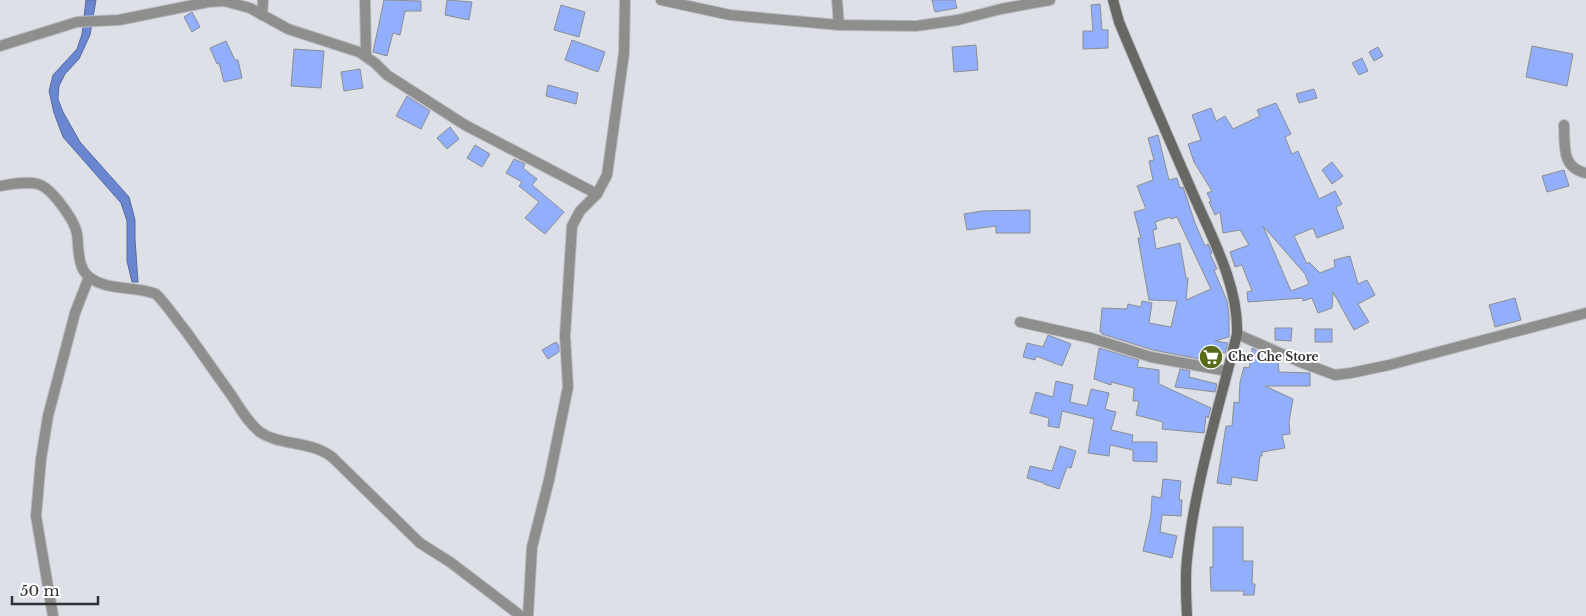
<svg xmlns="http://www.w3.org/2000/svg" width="1586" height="616" font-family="'Libre Baskerville',serif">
<rect width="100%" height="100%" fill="#dde0e7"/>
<polygon fill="#6b86d0" stroke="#596ca1" points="86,0 96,0 90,35 79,59 65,74 59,86 58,99 63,112 80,142 129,197 135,220 135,239 138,282 132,282 127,261 127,221 121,203 63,137 54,113 49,91 53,75 77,49 82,34"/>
<g fill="#92affd" stroke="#8a8d93" fill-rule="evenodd">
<polygon points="384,0 421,1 421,11 405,11 400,35 393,33 387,56 373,52"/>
<polygon points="447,0 472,2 469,20 445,15"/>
<polygon points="932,0 955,0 957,8 935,12"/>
<polygon points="1100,4 1102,30 1108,30 1108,48 1083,49 1083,31 1093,31 1091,5"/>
<polygon points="561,5 585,12 579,37 554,30"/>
<polygon points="192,12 200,27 192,32 184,17"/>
<polygon points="572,40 605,52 598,72 565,60"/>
<polygon points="226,41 235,60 238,60 242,78 224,82 219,63 217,64 210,48"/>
<polygon points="976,45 978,70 954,72 952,47"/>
<polygon points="1532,46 1573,54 1567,86 1526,77"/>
<polygon points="1378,47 1383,56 1374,61 1369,52"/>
<polygon points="294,49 324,51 321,88 291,86"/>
<polygon points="1362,58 1368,71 1359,75 1352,63"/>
<polygon points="360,69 363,88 344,91 341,72"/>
<polygon points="548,85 578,93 576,104 546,96"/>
<polygon points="1314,89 1317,98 1299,103 1296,94"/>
<polygon points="407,96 430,111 421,129 396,116"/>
<path d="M1276,103L1291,134L1285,137L1292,154L1298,151L1319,199L1335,191L1342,204L1336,207L1344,228L1317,238L1313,228L1294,236L1307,264L1309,262L1320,273L1335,267L1334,260L1350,256L1358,284L1367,280L1375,295L1358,304L1369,322L1354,330L1333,292L1332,308L1318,313L1312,298L1303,301V298L1248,302L1247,292L1252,291L1242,265L1235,267L1230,252L1249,245L1240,230L1223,233L1220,212L1215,215L1209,202L1211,201L1207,193L1212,191L1194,162L1188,144L1201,140L1192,115L1211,108L1216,121L1225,116L1233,129L1260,116L1257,110ZM1263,226L1305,274L1309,284L1291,291Z"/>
<polygon points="450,127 459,139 447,149 437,138"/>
<path d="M1158,135L1169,180L1177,178L1180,188L1183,187L1195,223L1205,246L1208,244L1212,253L1210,254L1217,269L1214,270L1227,301L1229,316V337L1215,341L1228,343L1225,353L1217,352L1215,362L1153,350L1102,334V332H1100L1102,308L1127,309L1128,304L1141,307L1142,301L1152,303L1149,323L1171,327L1177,301L1149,300L1138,238H1141L1134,212L1146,209L1137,186L1153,180L1149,161L1154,160L1148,138ZM1170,217L1171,219L1177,217L1211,289L1186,300L1188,278H1186L1180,243L1156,249L1153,230L1157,229L1155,222Z"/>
<polygon points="475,145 490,154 482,167 467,158"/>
<polygon points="514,159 525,164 523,168 537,179 532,185 564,212 545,234 525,218 539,202 519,186 522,182 506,173"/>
<polygon points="1332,162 1343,176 1332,184 1322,170"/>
<polygon points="1564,170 1569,186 1547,192 1542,176"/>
<polygon points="1030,210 1030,233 996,233 996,226 967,230 964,214 982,211"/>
<polygon points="1515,298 1521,320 1495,327 1489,305"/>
<polygon points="1275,328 1292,328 1291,341 1275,340"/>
<rect x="1315" y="329" width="17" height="13"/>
<polygon points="1048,335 1071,344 1062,366 1036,356 1035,360 1023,357 1027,343 1043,347"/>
<polygon points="556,342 559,346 559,352 548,359 542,350"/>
<polygon points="1099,348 1139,360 1137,367 1159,370 1159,384 1211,408 1208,418 1206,416 1204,433 1162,429 1163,422 1136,415 1139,401 1133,401 1134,388 1111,382 1111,385 1094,379"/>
<polygon points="1252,348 1262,353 1261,360 1275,358 1278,360 1279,372 1310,373 1310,386 1265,386 1293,399 1289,422 1290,434 1282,435 1285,448 1262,452 1262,456 1260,456 1257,481 1232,477 1231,485 1217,483 1226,426 1232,426 1234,402 1239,403 1240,382 1244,367 1249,368 1251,358 1252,358"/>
<polygon points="1180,369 1190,371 1189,377 1217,384 1215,392 1175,387"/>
<polygon points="1056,381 1073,385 1070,402 1087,406 1091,389 1109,393 1105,409 1116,412 1111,430 1133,435 1132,442 1157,442 1157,462 1133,461 1133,450 1110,445 1109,456 1088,453 1094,419 1062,411 1059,428 1048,426 1049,418 1030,413 1036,392 1053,397"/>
<polygon points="1060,446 1076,451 1071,468 1067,467 1059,489 1044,484 1044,483 1027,478 1030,466 1052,471"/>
<polygon points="1163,479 1181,481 1179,500 1182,500 1181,516 1162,515 1160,532 1177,536 1172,558 1143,551 1151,515 1152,496 1161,498"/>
<polygon points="1213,527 1243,527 1243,561 1253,561 1252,584 1255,584 1254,595 1243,595 1244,591 1211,591 1210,567 1213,567"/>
</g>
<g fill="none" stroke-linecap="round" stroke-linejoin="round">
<g stroke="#babdc3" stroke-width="12">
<g id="street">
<polyline points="365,0 366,55"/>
<polyline points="661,0 730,15 839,25 916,26 958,20 1001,9 1050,0"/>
<polyline points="837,0 839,25"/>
<polyline points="262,15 263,0"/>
<polyline points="0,46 77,22 119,20 208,2 224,1 250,8 288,29 359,52 375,63 387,75 465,125 597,194"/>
<path d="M1564,125C1565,145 1561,168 1586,173"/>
<path d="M0,186C12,184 26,181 38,184C52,188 75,221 77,234C79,248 77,267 89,277C107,291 135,286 156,294C167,305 175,318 185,330C201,352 216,374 232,396C240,408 248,423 260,432C280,446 309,440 332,457L420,543L450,562L521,616"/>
<polyline points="1020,322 1091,338 1151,357 1227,371"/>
<polyline points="1237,334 1300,362 1335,375 1351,373 1389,365 1586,313"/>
<polyline points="53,616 36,516 41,459 48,416 75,313 89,277"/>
<polyline points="528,616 532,547 549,480 568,387 565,336 572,226 580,211 597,194 607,175 624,53 625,0"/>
</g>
</g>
<g stroke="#babdc3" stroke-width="12">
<path id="secondary" d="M1113,0L1119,22C1142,77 1166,132 1190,187C1209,232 1239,284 1237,334C1219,408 1195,482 1187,559C1185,577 1186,597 1187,616"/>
</g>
<use href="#street" stroke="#8e8f8c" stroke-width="10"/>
<use href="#secondary" stroke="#676864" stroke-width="10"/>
</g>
<defs>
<g id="supermarket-disc" transform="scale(1.25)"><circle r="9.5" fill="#586d1b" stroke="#fff"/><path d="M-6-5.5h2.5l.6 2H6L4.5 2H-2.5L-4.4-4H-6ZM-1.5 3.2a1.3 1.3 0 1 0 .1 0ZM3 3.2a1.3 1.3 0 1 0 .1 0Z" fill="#fff"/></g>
</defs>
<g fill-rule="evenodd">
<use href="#supermarket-disc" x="1211" y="357"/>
</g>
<g text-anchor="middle" stroke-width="4" stroke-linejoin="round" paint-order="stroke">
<g font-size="12" font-weight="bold" fill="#303134" stroke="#fff" text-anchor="start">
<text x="1228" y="361">Che Che Store</text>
</g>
</g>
<path d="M12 596v8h86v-8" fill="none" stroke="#303134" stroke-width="2.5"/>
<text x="20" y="596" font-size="15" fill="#303134" stroke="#ffffff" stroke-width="4" paint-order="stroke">50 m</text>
</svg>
